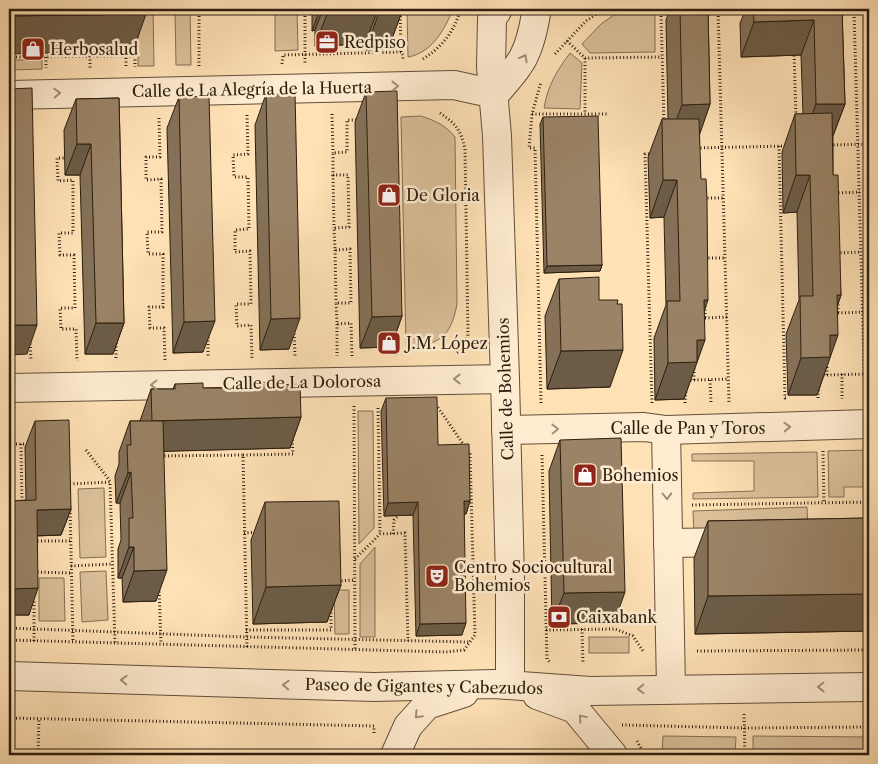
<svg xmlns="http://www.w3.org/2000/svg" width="878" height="764" font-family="'Libre Caslon Text',serif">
<rect width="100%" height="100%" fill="#ffe1b6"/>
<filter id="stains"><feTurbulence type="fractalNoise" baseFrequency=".004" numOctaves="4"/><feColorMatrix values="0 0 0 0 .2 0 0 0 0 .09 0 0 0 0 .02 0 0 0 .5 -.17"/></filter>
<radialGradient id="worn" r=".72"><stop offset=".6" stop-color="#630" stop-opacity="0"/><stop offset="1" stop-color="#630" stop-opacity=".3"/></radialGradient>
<g fill="#dbc09a" stroke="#846f54">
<polygon points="138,9 153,9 154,66 138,66"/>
<polygon points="175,9 190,9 191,65 176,65"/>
<polygon points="275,9 297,9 298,50 275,51"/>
<path d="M407,9H453C445,29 432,53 408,57Z"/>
<polygon points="655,9 655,52 590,53 582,44 601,24 621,10"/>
<path d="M570,53L582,63L580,109L544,108C548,85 556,72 570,53Z"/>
<polygon points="9,60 42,60 42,69 9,70"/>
<path d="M421,116C436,121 445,125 455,137L457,304C451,337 439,346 406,346L401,117Z"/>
<polygon points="358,411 373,411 374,528 359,544"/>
<polygon points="869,450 869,487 844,487 844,497 829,497 828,451"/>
<polygon points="817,452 818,497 693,499 693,493 754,491 754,461 692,461 692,454"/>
<polygon points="104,488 106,557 80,558 78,489"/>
<polygon points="807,507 808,531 694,535 693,511"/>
<polygon points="375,547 375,637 360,637 360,564"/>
<polygon points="106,571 108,620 82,622 80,572"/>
<polygon points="39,578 64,578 65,621 39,621"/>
<polygon points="334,590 349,590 349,634 335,634"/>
<rect x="589" y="637" width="40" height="16"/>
<polygon points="663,736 736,737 735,755 662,755"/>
<polygon points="753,736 869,737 869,755 753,755"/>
</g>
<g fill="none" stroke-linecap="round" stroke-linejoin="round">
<g stroke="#614f39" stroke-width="30">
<g id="minor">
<polyline points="497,11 492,18 491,67 497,136 505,379 510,579 510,684"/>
<path d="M495,94C522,63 529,55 536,14"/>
<polyline points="9,95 454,85 495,94"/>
<polyline points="9,388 505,379"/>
<polyline points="506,430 644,427 666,430 869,424"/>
<polyline points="666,430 671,688"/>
<polyline points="668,543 738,542"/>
<polyline points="9,676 374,687 494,684 590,691 869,687"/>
<polyline points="537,695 575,709 613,755"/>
<polyline points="395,755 408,726 427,705 464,693"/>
</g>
</g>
<g stroke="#2c1e0f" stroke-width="3" stroke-dasharray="1 2.5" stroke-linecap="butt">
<polyline points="199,9 199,66"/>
<polyline points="305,9 305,63"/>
<polyline points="400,9 401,52 403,55 403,60"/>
<polyline points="718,9 729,403"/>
<polyline points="854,10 865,400"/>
<polyline points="839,11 869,10"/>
<polyline points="706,14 747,13"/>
<polyline points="567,41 585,58 662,57"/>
<polyline points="794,52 796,118"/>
<polyline points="555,54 586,21 604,9"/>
<polyline points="90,56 90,68"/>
<polyline points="126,56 135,56 135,42"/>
<polyline points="135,56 135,67"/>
<polyline points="9,57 126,56 126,68"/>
<polyline points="46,57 46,68"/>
<polyline points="585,58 585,113"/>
<path d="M423,59C441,48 456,30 460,9"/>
<polyline points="282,64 283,55 401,52"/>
<path d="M440,113C456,124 461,130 465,149L468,336L463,348L457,353"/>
<polyline points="332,114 333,153"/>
<polyline points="532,114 609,114"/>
<polyline points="247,115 248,154 233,155 234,177 248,177 249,229 235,230 235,252 250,251 251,304 236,304 237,326 251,325 252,359"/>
<polyline points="159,118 160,157 146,157 146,180 161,179 162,232 147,232 148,254 163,254 163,307 149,307 150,328 164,328 165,361"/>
<polyline points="664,122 661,14 670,14"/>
<polyline points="830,145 869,144"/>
<polyline points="779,146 785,398 787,398"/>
<polyline points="697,148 786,146"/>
<polyline points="869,153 866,153 869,266"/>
<polyline points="67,158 57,158 58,181 73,180 73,233 59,233 60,255 74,255 75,308 60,308 61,329 76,329 77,361"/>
<polyline points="333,175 334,228"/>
<polyline points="835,193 860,192"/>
<polyline points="704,198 723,198"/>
<polyline points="335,250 336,303"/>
<polyline points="837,253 861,252"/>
<polyline points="705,258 725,258"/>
<polyline points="835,313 838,313 838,302"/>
<polyline points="838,313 863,312"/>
<polyline points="702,318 705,318 705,305"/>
<polyline points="705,318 727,317"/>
<polyline points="337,324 337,356"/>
<polyline points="294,330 295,356"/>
<polyline points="395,333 395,356"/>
<polyline points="208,337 208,358"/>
<polyline points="30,340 31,361"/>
<polyline points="116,343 116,359"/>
<polyline points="352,356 351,323 337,324 336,303 351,303 350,249 335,250 334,228 349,227 348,175 333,175 333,153 347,152 347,120 360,120"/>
<polyline points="842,374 842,399"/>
<polyline points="820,375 827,375 827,365"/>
<polyline points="827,375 865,374"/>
<polyline points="687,380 694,380 694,368"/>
<polyline points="694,380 729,379"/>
<polyline points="710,380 711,402"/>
<polyline points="818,398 819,385"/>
<polyline points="541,403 535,148 529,148 532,114 541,82"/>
<polyline points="652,403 645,154 652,154"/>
<polyline points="685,403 686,390"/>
<polyline points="354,406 355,649"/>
<polyline points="378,408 380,534"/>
<polyline points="9,444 30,444"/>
<polyline points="21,444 22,503"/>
<polyline points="86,450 110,481"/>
<polyline points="823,451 824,503"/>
<polyline points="243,455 293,454 292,438"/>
<polyline points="542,455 547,659 550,662"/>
<polyline points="161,456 243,455 247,647"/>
<polyline points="70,484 110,482 115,643"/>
<polyline points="692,505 869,502"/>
<polyline points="70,506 73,642"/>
<polyline points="244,533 258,532"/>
<polyline points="393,534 394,520 398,516"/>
<polyline points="34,541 71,541"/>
<polyline points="355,559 380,534 405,533 408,641"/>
<polyline points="71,566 112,564"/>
<polyline points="34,572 71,573"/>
<polyline points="338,581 355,580"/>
<polyline points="159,588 161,644"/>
<polyline points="9,628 246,637 469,642"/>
<polyline points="582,629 583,664"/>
<polyline points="246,630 331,630 331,608"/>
<polyline points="546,630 615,629 633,636 643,651"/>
<polyline points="9,640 446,652 464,650 475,635 470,454 437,406"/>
<polyline points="34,641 34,599"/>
<polyline points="697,651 869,650"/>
<polyline points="744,714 745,755"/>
<polyline points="9,718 374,726 374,735"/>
<polyline points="622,725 744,728 869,727"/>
<polyline points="637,741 645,755"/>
<polyline points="9,753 105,755"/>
<polyline points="38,753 39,719"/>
</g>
<use href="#minor" stroke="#ffecd0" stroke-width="28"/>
</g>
<g fill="#847158" stroke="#2c1e0f">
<polygon points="312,9 403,9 388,49 366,50 365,44 315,46 315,30 312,31"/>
<polygon points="670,9 708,9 710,104 699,135 704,312 697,360 684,399 655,400 654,338 666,305 664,217 650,218 648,157 662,119 668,119 666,20"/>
<polygon points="746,9 842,9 845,104 833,136 833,175 841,295 837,307 830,357 817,395 788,395 786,334 799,300 797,212 783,213 782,152 795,114 803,114 801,55 741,57 740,23"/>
<polygon points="366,92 402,316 391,347 360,348 355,122"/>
<polygon points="266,94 289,349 260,350 255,125"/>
<polygon points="179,97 203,352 173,353 167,128"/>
<polygon points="119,98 124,323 113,354 85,354 80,175 65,175 64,130 76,99"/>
<polygon points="543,117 602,265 600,271 544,273 540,124"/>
<polygon points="559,279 599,300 610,387 547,389 545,316"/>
<polygon points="248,383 278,385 301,417 290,448 164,451 156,601 123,602 122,578 118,578 118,549 121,540 120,503 116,503 115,476 119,464 119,452 130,421 140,421 151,389 173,389 175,384 203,388 247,387"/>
<polygon points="386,398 438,445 470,501 466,514 464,514 462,635 416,636 413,515 384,516 381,411"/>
<polygon points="35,421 71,509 61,535 37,536 29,615 9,615 9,501 26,500 25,447"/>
<polygon points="560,440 614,623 552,624 549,471"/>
<polygon points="265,502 341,585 327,622 253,624 251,540"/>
<polygon points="869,518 869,631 695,634 694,558 708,521"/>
</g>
<g fill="#6c5c47" stroke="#2c1e0f">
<polygon points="320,9 323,9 315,30 312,31"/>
<polygon points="329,9 378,9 365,44 315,46"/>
<polygon points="380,9 403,9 388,49 366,50"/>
<polygon points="146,14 133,51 9,54 9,16"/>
<polygon points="814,20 801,55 741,57 754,22"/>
<polygon points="710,104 697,142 668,142 682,105"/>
<polygon points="816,104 845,104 832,138 803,139"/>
<polygon points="77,144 91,144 80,175 65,175"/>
<polygon points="796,175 810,175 797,212 783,213"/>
<polygon points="663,180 677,180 664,217 650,218"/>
<polygon points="602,265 600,271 544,273 547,266"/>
<polygon points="837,295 841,295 828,333"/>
<polygon points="704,300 708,300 695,338"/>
<polygon points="402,316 391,347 360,348 372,317"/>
<polygon points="300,318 289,349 260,350 271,319"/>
<polygon points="215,321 203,352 173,353 184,322"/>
<polygon points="96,323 124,323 113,354 85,354"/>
<polygon points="9,325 37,325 27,354 9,355"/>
<polygon points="830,335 838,335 817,395 788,395 801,358"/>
<polygon points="697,340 705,340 684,399 655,400 668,363"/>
<polygon points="623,350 610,387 547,389 561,351"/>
<polygon points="301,417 290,448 141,452 152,421"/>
<polygon points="131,472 120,503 116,503 128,473"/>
<polygon points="464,501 470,501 466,514 459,514"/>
<polygon points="418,502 413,515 384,516 388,503"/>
<polygon points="71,509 61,535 27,536 37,510"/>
<polygon points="129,547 134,547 122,578 118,578"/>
<polygon points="167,570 156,601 123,602 134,571"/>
<polygon points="341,585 327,622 253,624 266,587"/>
<polygon points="38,588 29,615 9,615 9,589"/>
<polygon points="625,592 614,623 552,624 564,593"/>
<polygon points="869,594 869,631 695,634 708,596"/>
<polygon points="466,623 462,635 416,636 420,624"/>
</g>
<g fill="#9a8366" stroke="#2c1e0f">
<polygon points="9,9 146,9 146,14 9,16"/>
<polygon points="680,9 708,9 710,104 682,105"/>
<polygon points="753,9 842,9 845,104 816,104 814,20 754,22"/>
<polygon points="32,88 37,325 9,325 9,89"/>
<polygon points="397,91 402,316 372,317 366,92"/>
<polygon points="295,93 300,318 271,319 266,94"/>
<polygon points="209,96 215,321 184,322 179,97"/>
<polygon points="119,98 124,323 96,323 91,144 77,144 76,99"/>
<polygon points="832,113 833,175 838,175 841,295 837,295 838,335 830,335 830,357 801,358 800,296 813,296 810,175 796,175 795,114"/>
<polygon points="598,116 602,265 547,266 543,117"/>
<polygon points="662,119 699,119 701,179 706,179 707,200 708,300 704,300 705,340 697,340 697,362 668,363 667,301 680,301 677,180 663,180"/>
<polygon points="599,277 599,300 618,300 617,304 622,304 623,350 561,351 559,279"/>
<polygon points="278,382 278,385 300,384 301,417 152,421 151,389 175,389 175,384 203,383 203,388 226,388 248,387 248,383"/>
<polygon points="437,397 438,445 469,444 470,501 464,501 466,623 420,624 418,502 388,503 386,398"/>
<polygon points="69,420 71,509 37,510 38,588 9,589 9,501 36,500 35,421"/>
<polygon points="130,421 163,421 167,570 134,571 134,547 129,547 129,518 133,518 131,472 128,473 127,445 131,445"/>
<polygon points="621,438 625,592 564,593 560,440"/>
<polygon points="339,501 341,585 266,587 265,502"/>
<polygon points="869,518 869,594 708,596 708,521"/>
</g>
<defs><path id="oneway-chevron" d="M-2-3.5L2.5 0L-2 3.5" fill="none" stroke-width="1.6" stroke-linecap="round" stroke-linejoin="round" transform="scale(1.25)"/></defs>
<g stroke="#a08f79">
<use href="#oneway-chevron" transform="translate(524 58) rotate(-61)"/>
<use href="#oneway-chevron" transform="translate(395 86) rotate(-1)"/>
<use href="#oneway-chevron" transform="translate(57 93) rotate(-2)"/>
<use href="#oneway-chevron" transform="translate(457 379) rotate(180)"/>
<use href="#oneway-chevron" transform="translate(154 385) rotate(179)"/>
<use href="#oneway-chevron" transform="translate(787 427) rotate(-2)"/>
<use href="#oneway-chevron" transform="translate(555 429) rotate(-1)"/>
<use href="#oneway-chevron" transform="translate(667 496) rotate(89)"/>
<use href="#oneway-chevron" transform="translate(124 680) rotate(-178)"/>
<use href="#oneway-chevron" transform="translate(286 685) rotate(-178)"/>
<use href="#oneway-chevron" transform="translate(821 687) rotate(179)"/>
<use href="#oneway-chevron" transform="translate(641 689) rotate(178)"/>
<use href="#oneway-chevron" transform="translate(418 715) rotate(133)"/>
<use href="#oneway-chevron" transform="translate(582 718) rotate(-130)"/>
</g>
<defs>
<g id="office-square" transform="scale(1.25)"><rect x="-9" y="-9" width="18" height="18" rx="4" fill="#8f2418" stroke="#ffecd0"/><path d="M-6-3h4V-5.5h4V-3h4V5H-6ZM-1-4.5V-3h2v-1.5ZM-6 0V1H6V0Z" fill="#fff"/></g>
<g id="shop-square" transform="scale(1.25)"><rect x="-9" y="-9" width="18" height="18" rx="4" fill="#8f2418" stroke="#ffecd0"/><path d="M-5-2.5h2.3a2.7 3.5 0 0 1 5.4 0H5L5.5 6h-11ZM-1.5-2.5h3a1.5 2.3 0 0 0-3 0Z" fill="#fff"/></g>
<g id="theatre-square" transform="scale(1.25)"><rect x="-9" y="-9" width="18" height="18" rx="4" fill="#8f2418" stroke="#ffecd0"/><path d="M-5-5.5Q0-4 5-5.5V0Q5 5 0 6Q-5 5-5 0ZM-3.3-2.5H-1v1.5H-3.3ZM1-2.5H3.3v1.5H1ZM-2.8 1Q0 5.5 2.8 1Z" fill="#fff"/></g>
<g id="bank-square" transform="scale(1.25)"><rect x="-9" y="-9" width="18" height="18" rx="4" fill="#8f2418" stroke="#ffecd0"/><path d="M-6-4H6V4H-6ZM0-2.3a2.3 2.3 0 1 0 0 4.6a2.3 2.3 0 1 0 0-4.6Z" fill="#fff"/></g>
</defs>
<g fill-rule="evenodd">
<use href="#office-square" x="327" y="42"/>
<use href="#shop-square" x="33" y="49"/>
<use href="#shop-square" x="389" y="195"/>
<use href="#shop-square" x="389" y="343"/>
<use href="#shop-square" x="585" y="475"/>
<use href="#theatre-square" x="437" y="576"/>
<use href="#bank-square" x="559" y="617"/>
</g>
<g text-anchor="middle" stroke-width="5" stroke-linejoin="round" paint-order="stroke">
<g font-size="16" fill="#2c1e0f" stroke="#ffecd0" text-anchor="start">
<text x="344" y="48">Redpiso</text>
<text x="50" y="55">Herbosalud</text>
<text x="406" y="201">De Gloria</text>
<text x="406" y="349">J.M. López</text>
<text x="602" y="481">Bohemios</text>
<text x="454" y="573">Centro Sociocultural<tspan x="454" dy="18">Bohemios</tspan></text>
<text x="576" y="623">Caixabank</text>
</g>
<g font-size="16" fill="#2c1e0f" stroke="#ffecd0">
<text transform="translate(252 89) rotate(-1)" y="6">Calle de La Alegría de la Huerta</text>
<text transform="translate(302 382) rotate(-1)" y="6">Calle de La Dolorosa</text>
<text transform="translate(505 389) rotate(-92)" y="6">Calle de Bohemios</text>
<text x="688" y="434">Calle de Pan y Toros</text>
<text transform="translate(424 686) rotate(1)" y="6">Paseo de Gigantes y Cabezudos</text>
</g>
</g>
<rect width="878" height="764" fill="none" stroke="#ffe1b6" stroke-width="30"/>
<rect x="10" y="10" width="858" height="744" fill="none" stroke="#2c1e0f" stroke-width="2.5"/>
<rect x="15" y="15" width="848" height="734" fill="none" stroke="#2c1e0f"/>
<rect width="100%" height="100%" filter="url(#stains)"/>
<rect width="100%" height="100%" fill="url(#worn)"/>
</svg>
